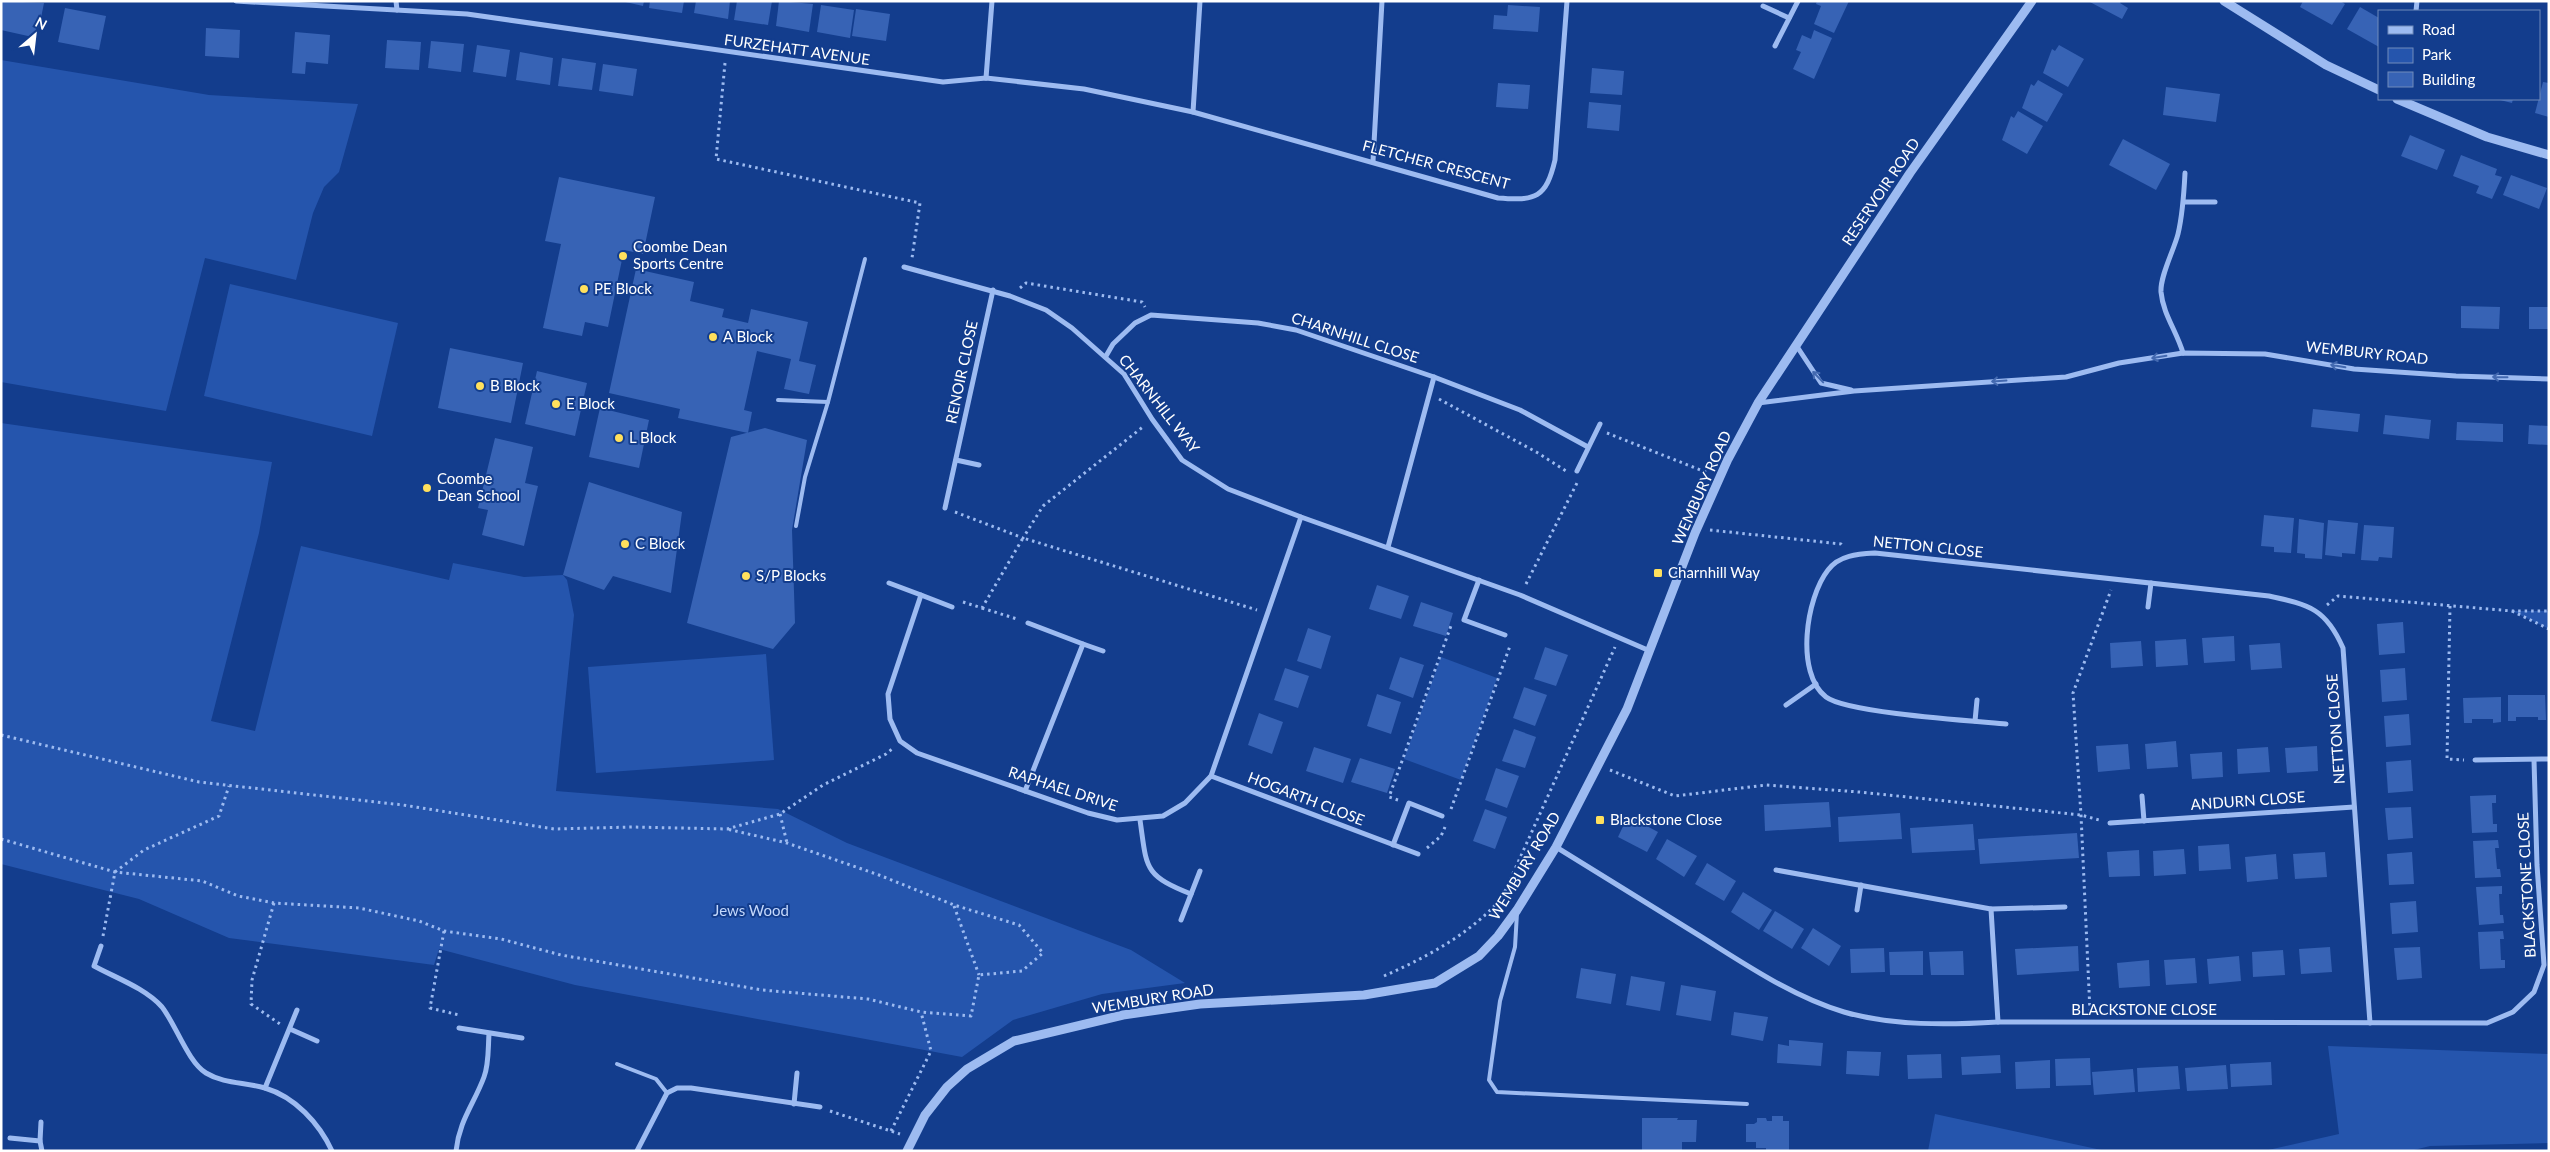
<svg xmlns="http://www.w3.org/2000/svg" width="2550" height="1152" font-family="Lato,sans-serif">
<rect width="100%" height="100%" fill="#133d8d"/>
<g fill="#2555ad">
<polygon points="1,60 209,95 358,104 339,172 324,187 313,213 296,280 205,258 166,411 1,382"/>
<polygon points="230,284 398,323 372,436 204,396"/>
<polygon points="1,423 272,462 259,533 211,721 255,731 301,546 449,580 453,563 524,577 563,575 567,580 574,615 556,791 778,809 847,843 1131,950 1185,983 1102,994 1013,1020 962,1057 575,985 439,949 434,965 229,938 139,899 1,864"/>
<polygon points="2512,611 2549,611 2549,629"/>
<polygon points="766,654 774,760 596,773 588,667"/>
<polygon points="1441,657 1497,678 1461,780 1404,759"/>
<polygon points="2328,1046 2549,1054 2549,1143 2430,1146 2410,1151 2264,1151 2339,1134"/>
<polygon points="1935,1114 2106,1151 1928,1151"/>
</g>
<g fill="#3763b5">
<polygon points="1,1 44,3 37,38 1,30"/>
<polygon points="621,1 644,1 643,6"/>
<polygon points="650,1 684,1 682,13 649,8"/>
<polygon points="696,1 730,1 728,19 694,13"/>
<polygon points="737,1 772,1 768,25 734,20"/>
<polygon points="779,1 813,4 809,32 776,26"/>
<polygon points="1817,1 1849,1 1834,33 1814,24 1821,6 1816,4"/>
<polygon points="2088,1 2121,1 2120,3 2128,8 2122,19"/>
<polygon points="2303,1 2340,1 2345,4 2332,25 2300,7"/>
<polygon points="821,5 854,10 850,38 817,32"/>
<polygon points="1508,5 1540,7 1538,32 1493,29 1494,15 1507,16"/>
<polygon points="2360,7 2379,18 2379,47 2347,29"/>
<polygon points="65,8 106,16 99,50 58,42"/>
<polygon points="856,9 890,14 886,41 852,36"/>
<polygon points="206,28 240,30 239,58 205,56"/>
<polygon points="1814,30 1832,38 1814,79 1793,69 1801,52 1796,50 1802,35 1811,39"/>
<polygon points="295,32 330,35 328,64 306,62 305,74 292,73"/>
<polygon points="387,40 421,42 419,70 385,68"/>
<polygon points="431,41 464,44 461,72 428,68"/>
<polygon points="477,45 510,50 506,77 473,72"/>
<polygon points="2059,45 2084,59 2068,87 2043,73 2052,49 2055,51"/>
<polygon points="520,52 553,58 550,85 516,80"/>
<polygon points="562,58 596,63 592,90 558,86"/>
<polygon points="603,64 637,69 633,96 599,91"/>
<polygon points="1592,68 1624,71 1622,95 1590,93"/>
<polygon points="2038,80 2063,94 2047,122 2022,108 2031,84 2034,86"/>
<polygon points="2543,82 2549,83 2549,117 2535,113"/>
<polygon points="1498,83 1530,85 1528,109 1496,107"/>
<polygon points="2166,87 2220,94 2216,122 2163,115"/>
<polygon points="2496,99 2513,99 2512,103"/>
<polygon points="1589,102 1621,105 1619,131 1587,128"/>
<polygon points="2018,111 2043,126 2027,154 2002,140 2011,116 2014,118"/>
<polygon points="2410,135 2445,150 2437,170 2401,156"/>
<polygon points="2123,139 2170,164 2156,190 2109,165"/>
<polygon points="2461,155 2497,169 2495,175 2502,177 2492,199 2476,193 2479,186 2453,176"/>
<polygon points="2511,175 2547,188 2539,209 2503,195"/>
<polygon points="559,177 655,197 643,254 624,250 608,327 585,322 582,336 543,328 561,244 545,241"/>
<polygon points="636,269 694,282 690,301 724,309 722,317 748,323 751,309 808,322 799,361 816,365 809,394 784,389 791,359 757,351 744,410 752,412 748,433 678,418 680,409 609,393"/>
<polygon points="2461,306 2500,307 2499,329 2461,328"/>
<rect x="2529" y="307" width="20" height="22"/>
<polygon points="450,348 523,363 511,423 438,408"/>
<polygon points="537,371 587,383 575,436 525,424"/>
<polygon points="600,408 649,420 639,468 589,457"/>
<polygon points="2313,409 2360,414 2358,432 2311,427"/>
<polygon points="2385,415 2431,420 2429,439 2383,434"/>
<polygon points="2457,422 2503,424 2503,442 2456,440"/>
<polygon points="2529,425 2549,426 2549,445 2528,444"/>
<polygon points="765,428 807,440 792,530 795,623 773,649 687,623 731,437"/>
<polygon points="495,438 533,447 525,483 538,486 524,546 482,535 488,510 478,508"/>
<polygon points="589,482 682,512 671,593 613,576 604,590 563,575"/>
<polygon points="2264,515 2294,518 2291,553 2274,552 2274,547 2261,546"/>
<polygon points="2299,519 2324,523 2322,559 2305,558 2305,554 2297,553"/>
<polygon points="2328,520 2358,523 2355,554 2342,553 2342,557 2325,555"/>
<polygon points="2364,525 2394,527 2392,558 2379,557 2378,561 2361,560"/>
<polygon points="1377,585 1409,596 1401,619 1369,609"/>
<polygon points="1421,602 1453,613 1446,636 1413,626"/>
<polygon points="2403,622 2405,653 2379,655 2377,624"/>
<polygon points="1308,628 1331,636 1321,669 1297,661"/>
<polygon points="2234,636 2235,661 2204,663 2202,638"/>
<polygon points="2186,639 2188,665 2156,667 2155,641"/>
<polygon points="2141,641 2143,666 2111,668 2110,643"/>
<polygon points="2280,643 2282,668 2251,670 2249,645"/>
<polygon points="1545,647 1568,655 1556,686 1534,679"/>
<polygon points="1400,657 1424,665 1413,698 1389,689"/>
<polygon points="1285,668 1309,676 1298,708 1274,700"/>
<polygon points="2405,668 2407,700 2382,702 2380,670"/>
<polygon points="1524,687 1547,695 1535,726 1513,718"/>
<polygon points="1377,694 1401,702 1391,734 1367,726"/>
<polygon points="2508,695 2545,695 2546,720 2538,720 2538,717 2516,717 2516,721 2508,721"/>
<polygon points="2501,697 2501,722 2493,723 2493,719 2472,719 2472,723 2464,723 2463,698"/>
<polygon points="1259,713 1283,722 1272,754 1248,745"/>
<polygon points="2409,714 2411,745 2386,747 2384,716"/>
<polygon points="1514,729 1536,737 1525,768 1502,761"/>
<polygon points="2176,741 2178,767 2147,769 2145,744"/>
<polygon points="2128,744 2130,769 2098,772 2096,746"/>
<polygon points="2317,746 2318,771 2287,773 2285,748"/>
<polygon points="1314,747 1351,759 1343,783 1306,771"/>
<polygon points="2268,747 2270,772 2238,774 2237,749"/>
<polygon points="2222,752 2223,777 2192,779 2190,754"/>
<polygon points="1360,758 1395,769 1387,793 1351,782"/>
<polygon points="2411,760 2413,791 2388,793 2386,762"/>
<polygon points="1496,768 1519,776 1507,808 1485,800"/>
<polygon points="2496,795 2496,803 2492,803 2493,824 2497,824 2497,832 2472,833 2470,796"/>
<polygon points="1829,802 1831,827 1765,831 1764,805"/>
<polygon points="2411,807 2413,838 2388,840 2385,808"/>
<polygon points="1485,809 1507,817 1495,849 1473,841"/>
<polygon points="1900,813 1902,839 1839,842 1838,817"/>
<polygon points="1628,816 1658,832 1647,852 1618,837"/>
<polygon points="1973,824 1975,850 1912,853 1910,828"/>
<polygon points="2077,833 2079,858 1980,864 1978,839"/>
<polygon points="1667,839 1697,856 1684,877 1656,859"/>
<polygon points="2498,840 2499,848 2495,848 2497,869 2500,869 2501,877 2475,878 2473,841"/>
<polygon points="2229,844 2231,869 2199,871 2198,846"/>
<polygon points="2184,849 2186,874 2154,876 2153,851"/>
<polygon points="2139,850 2140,876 2109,877 2107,852"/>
<polygon points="2325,852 2327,877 2295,879 2293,854"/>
<polygon points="2412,852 2414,884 2389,885 2387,854"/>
<polygon points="2276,854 2278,879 2247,882 2245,857"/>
<polygon points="1707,863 1736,881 1724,901 1695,884"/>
<polygon points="2502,886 2502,894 2499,894 2500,915 2503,915 2504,923 2479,925 2476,887"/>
<polygon points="1743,892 1772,910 1759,930 1731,912"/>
<polygon points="2416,901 2418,932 2392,934 2390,903"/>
<polygon points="1775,911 1804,929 1792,949 1763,931"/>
<polygon points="1813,928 1841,946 1829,966 1801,948"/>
<polygon points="2503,931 2504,939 2500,939 2501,960 2505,960 2505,968 2480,969 2478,932"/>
<polygon points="2078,946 2079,971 2017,975 2015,949"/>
<polygon points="2330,947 2332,972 2301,974 2299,949"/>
<polygon points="2420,947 2422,978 2397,980 2394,948"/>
<polygon points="1884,948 1885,972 1851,973 1850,949"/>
<polygon points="2283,950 2285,975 2253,977 2252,952"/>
<polygon points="1923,951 1923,975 1890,975 1889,952"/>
<polygon points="1963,951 1964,975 1931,975 1929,952"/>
<polygon points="2239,956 2241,981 2209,984 2207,959"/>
<polygon points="2195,958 2197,983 2166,985 2164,960"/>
<polygon points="2149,960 2150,986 2119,988 2117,963"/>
<polygon points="1581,968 1616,974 1611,1004 1576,998"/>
<polygon points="1631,976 1665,982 1660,1011 1626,1005"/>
<polygon points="1681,985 1716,991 1711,1021 1676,1015"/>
<polygon points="1734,1012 1768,1017 1763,1041 1731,1035"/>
<polygon points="1789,1040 1823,1043 1821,1066 1777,1063 1778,1044 1789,1046"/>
<polygon points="1847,1051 1881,1052 1879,1076 1846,1074"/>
<polygon points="1941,1054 1942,1078 1908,1079 1907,1055"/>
<polygon points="2000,1055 2001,1073 1962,1075 1961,1057"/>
<polygon points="2090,1058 2091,1085 2056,1086 2055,1059"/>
<polygon points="2050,1060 2050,1088 2016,1089 2015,1062"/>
<polygon points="2271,1062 2272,1085 2231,1087 2230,1064"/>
<polygon points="2226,1065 2228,1089 2187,1091 2185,1068"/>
<polygon points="2178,1066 2180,1089 2138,1092 2137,1068"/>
<polygon points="2133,1069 2135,1092 2094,1095 2092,1072"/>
<polygon points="1772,1116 1783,1116 1783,1121 1789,1121 1789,1151 1766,1151 1766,1148 1756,1148 1756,1142 1746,1142 1746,1124 1754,1124 1757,1122 1757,1118 1766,1118 1767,1121 1772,1121"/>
<polygon points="1642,1118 1678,1118 1677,1120 1697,1120 1696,1142 1682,1142 1682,1151 1642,1151"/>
</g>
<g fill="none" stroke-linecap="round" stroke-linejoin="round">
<g stroke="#9dbbf1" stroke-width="3" stroke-dasharray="2.5 4" stroke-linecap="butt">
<polyline points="725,63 716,159 920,203 912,258"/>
<polyline points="1020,288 1026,283 1142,302 1145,307"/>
<polyline points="1439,399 1538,453 1566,471"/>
<polyline points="1607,433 1708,473"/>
<polyline points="955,512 1023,538 1043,506 1144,426"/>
<polyline points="1710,530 1841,544 1844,547"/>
<polyline points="1526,584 1578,481"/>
<polyline points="963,602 982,608 1023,538 1257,610"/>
<polyline points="2327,605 2338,596 2512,611 2549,611"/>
<polyline points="2450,606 2447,759 2464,760"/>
<polyline points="982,608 1017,619"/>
<polyline points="2512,611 2549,629"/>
<polyline points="1,735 199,782 403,805 554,829 632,827 727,829 780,814 823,785 886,754 892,749"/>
<polyline points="1610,770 1675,796 1766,785 1859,792 2081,815 2099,820"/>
<polyline points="1398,800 1389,797 1452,623"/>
<polyline points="1451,809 1510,646"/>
<polyline points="780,814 787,843"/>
<polyline points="1,839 115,872 202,881 238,896 274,903 359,908 419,921 444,931 501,939 561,955 762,990 868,999 921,1012 971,1016 979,975 1022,971 1043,953 1019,925 954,905 879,875 787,843 727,829"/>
<polyline points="1427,848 1441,836 1445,827"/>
<polyline points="274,903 252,980 251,1004 280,1024"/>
<polyline points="954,906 979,975"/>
<polyline points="444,931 430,1008 459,1015"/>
<polyline points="103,936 115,872 144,850 219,816 229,786"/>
<path d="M1384,976C1427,957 1470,934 1502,898L1615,647"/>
<polyline points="2090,1012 2081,815 2073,693 2111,590"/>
<polyline points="830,1111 900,1134"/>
<polyline points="891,1131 931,1051 921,1012"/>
</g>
<g stroke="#9dbbf1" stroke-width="4">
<polyline points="778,400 828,402 865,259"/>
<polyline points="796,526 805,477 828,402"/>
<polyline points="1517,913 1515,947 1500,1001 1489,1080 1497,1092 1747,1104"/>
<polyline points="617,1064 656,1079 667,1093"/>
</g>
<g stroke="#9dbbf1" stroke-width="5">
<path d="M236,1L467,14L943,82L986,78L1084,89L1193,112L1498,198C1536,201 1546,198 1555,160L1567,1"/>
<polyline points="396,1 397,10"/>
<polyline points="1763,6 1789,18"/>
<polyline points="2416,11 2417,1"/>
<polyline points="1775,46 1798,1"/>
<polyline points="986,78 992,1"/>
<polyline points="1193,112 1200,1"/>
<polyline points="1373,161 1382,1"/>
<polyline points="2184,202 2215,202"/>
<polyline points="904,267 1010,296 1046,310 1072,328 1124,374 1152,419 1182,460 1228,489 1301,517 1520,595 1650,651"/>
<polyline points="1796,345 1821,383 1851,390"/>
<path d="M2183,353C2177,332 2163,314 2161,292C2160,276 2174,250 2178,234C2183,213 2184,193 2185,173"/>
<polyline points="1106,356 1113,344 1135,323 1151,315 1258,323 1296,330 1434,377 1520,410 1588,447"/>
<polyline points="1758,403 1854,391 2066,377 2119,363 2183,353 2265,354 2354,369 2456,376 2549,379"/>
<polyline points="956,460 979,465"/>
<polyline points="1577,471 1600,424"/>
<polyline points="945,508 993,290"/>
<polyline points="1388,547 1434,377"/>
<polyline points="1479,580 1464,620 1505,635"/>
<polyline points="889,583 921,595 888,694 890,719 900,741 917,753 1088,813 1117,820 1163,816 1185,803 1211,776 1301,517"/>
<polyline points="921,595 952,607"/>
<polyline points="2148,607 2151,583"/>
<polyline points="1083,644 1103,651"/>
<polyline points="1786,705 1816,684"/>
<polyline points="1975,721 1977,700"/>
<path d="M2006,724C1973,721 1847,713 1826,697C1795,673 1806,598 1828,570C1839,555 1858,554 1875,553L2269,596C2310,605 2326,609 2343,648L2370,1023"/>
<polyline points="2475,760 2549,759"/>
<polyline points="1211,776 1418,854"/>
<polyline points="1025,791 1083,644 1028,623"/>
<polyline points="2142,796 2144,821"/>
<path d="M1140,820C1147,868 1143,875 1191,894"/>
<polyline points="2110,823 2354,807"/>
<polyline points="1393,845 1409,803 1442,816"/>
<path d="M1556,847C1604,877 1652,906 1700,936C1745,964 1793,997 1844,1012C1893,1026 1948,1025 1998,1022L2487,1023L2513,1012L2534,992L2544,965L2537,865L2534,760"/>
<polyline points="1776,870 1991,909 2065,907"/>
<polyline points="1991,909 1998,1022"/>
<polyline points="1857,910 1861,885"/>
<polyline points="1181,920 1200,871"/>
<path d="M101,946L94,966C116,978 145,988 162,1007C176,1025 188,1062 206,1073C224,1084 245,1082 265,1088C295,1097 319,1123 332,1151"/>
<polyline points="459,1028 522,1038"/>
<polyline points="290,1029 317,1041"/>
<polyline points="265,1088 297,1010"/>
<polyline points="794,1104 797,1073"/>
<polyline points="41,1122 40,1141 42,1151"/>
<polyline points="10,1138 40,1141"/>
<path d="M456,1151C459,1121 474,1104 484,1077C489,1064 488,1048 489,1034"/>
<polyline points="637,1151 667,1093 677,1088 691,1088 820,1107"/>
</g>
<g stroke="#9dbbf1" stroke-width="9">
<polyline points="2224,1 2326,65 2379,90"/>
<polyline points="2397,99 2487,137 2549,155"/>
<polyline points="907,1151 925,1115 947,1087 967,1069 1014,1041 1123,1015 1200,1004 1364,995 1435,983 1479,956 1498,936 1517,910 1556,847 1627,709 1695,533 1728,459 1758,403 1910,173 2032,1"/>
</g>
</g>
<defs><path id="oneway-shaft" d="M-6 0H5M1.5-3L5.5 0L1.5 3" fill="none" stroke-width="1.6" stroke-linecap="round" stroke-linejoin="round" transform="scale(1.25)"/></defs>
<g stroke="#4369b0">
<use href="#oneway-shaft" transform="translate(2159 357) rotate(171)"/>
<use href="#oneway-shaft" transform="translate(2338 366) rotate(-170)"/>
<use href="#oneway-shaft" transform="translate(1818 377) rotate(-134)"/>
<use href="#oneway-shaft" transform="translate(2500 377) rotate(-179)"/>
<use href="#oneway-shaft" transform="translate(1999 381) rotate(176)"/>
</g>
<g fill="#ffe05d" stroke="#133d8d" stroke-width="2">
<circle cx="623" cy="256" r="5"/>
<circle cx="584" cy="289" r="5"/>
<circle cx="713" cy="337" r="5"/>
<circle cx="480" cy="386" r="5"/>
<circle cx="556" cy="404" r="5"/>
<circle cx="619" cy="438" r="5"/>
<circle cx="427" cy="488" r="5"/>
<circle cx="625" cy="544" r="5"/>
<rect x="1653" y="568" width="10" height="10" rx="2.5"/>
<circle cx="746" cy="576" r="5"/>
<rect x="1595" y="815" width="10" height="10" rx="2.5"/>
</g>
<g text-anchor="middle" stroke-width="4" stroke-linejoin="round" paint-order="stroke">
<g font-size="15" fill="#fff" stroke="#133d8d">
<text transform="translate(797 50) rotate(8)" y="5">FURZEHATT AVENUE</text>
<text transform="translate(1436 165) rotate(15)" y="5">FLETCHER CRESCENT</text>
<text transform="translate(1881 192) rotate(-56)" y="5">RESERVOIR ROAD</text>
<text transform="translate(1355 338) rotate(18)" y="5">CHARNHILL CLOSE</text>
<text transform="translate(2367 353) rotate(6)" y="5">WEMBURY ROAD</text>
<text transform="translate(962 372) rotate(-78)" y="5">RENOIR CLOSE</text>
<text transform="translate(1159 404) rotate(52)" y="5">CHARNHILL WAY</text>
<text transform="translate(1702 488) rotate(-66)" y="5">WEMBURY ROAD</text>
<text transform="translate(1928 547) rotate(6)" y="5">NETTON CLOSE</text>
<text transform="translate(2336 729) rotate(-94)" y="5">NETTON CLOSE</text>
<text transform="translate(1063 789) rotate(18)" y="5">RAPHAEL DRIVE</text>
<text transform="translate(1306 799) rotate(21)" y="5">HOGARTH CLOSE</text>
<text transform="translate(2248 801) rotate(-4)" y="5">ANDURN CLOSE</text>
<text transform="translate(1525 866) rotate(-59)" y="5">WEMBURY ROAD</text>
<text transform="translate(2527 885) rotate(-93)" y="5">BLACKSTONE CLOSE</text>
<text transform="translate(1153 999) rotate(-9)" y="5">WEMBURY ROAD</text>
<text x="2144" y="1015">BLACKSTONE CLOSE</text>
</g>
<g font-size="15" fill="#fff" stroke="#133d8d" text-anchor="start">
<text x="633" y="252">Coombe Dean<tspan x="633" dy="17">Sports Centre</tspan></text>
<text x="594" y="294">PE Block</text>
<text x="723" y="342">A Block</text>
<text x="490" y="391">B Block</text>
<text x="566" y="409">E Block</text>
<text x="629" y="443">L Block</text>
<text x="437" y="484">Coombe<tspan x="437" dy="17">Dean School</tspan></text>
<text x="635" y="549">C Block</text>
<text x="1668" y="578">Charnhill Way</text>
<text x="756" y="581">S/P Blocks</text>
<text x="1610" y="825">Blackstone Close</text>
</g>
<g font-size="15" fill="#c4d8fc" stroke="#133d8d">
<text x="751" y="916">Jews Wood</text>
</g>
</g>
<rect width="2550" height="1152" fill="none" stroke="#ffffff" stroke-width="5"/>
<rect x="2378" y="10" width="162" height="90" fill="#133d8d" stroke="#718bbb"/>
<rect x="2388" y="26" width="25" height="8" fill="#9dbbf1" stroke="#718bbb"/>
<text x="2422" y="35" font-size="15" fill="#ffffff">Road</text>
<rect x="2388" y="48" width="25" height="15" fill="#2555ad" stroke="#718bbb"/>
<text x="2422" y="60" font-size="15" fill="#ffffff">Park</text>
<rect x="2388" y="72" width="25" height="15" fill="#3763b5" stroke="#718bbb"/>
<text x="2422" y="85" font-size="15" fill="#ffffff">Building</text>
<g transform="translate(35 35) rotate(28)" stroke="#133d8d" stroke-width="4" paint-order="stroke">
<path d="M0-4L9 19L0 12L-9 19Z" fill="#ffffff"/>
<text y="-8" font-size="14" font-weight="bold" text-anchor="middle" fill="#ffffff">N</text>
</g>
</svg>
